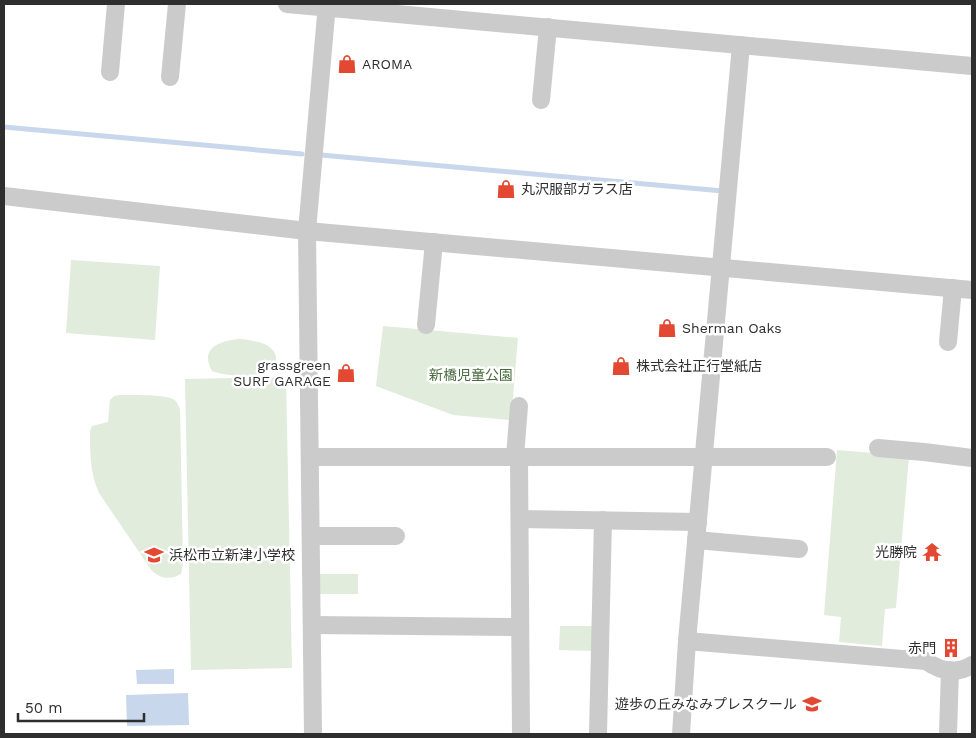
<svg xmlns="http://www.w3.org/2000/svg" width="976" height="738" font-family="'Work Sans','Noto Sans JP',sans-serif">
<rect width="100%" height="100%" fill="#fff"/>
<g fill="#e1ecdc">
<polygon points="71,260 160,266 155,340 66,333"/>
<polygon points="383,326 518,338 511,420 453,415 376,386"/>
<path d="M239,339C252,340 278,343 276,361C275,363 275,367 273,368C264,380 224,376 212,371C199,348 220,341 239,339Z"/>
<polygon points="286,377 292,668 191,670 185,379"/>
<path d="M119,395C131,395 163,394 173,399C177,401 178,405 180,409L183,564L181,574C169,580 162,579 152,571L99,493C90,473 90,453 90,431L92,426L108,422L110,400L114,396Z"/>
<polygon points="837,450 909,456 896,608 885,609 882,646 839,642 841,617 824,615"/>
<rect x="318" y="574" width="40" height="20"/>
<polygon points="560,626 594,626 593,651 559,650"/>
</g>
<g fill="#c8d7eb">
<polygon points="174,669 174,684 137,684 136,670"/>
<polygon points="188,693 189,725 127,726 126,695"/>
</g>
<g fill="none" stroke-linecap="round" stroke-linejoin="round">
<g stroke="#c8d7eb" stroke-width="5">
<polyline points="4,127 302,154"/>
<polyline points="321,155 723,191"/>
</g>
<g stroke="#cbcbcb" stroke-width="18">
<polyline points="287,4 972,66"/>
<polyline points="110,72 116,4"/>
<polyline points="170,77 177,4"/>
<polyline points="541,100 548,27"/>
<polyline points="4,196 307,231 972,290"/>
<polyline points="426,325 434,242"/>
<polyline points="948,342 953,288"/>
<polyline points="878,448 924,452 972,458"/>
<polyline points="310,457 827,457"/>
<polyline points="515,457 519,406"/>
<polyline points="519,457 521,734"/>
<polyline points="520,519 698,522"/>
<polyline points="311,536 396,536"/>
<polyline points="696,540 799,549"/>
<polyline points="312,625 520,627"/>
<path d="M687,641L926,661C940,671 956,675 972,665"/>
<polyline points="313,734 307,231 327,4"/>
<polyline points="598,734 603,520"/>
<polyline points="681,734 687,641 741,45"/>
<polyline points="948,734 950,670"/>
</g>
</g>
<defs>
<g id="shop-bare" transform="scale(1.5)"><path d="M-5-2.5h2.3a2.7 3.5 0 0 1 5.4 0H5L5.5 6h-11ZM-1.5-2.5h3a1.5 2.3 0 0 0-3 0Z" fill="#e34832" stroke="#fff" stroke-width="2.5" paint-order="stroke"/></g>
<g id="temple-bare" transform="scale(1.5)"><path d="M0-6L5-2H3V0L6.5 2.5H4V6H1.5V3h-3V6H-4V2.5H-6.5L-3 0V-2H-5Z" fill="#e34832" stroke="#fff" stroke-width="2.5" paint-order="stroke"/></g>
<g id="school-bare" transform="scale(1.5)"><path d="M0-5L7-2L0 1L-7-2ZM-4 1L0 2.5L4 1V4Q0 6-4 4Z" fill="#e34832" stroke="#fff" stroke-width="2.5" paint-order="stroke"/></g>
<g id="building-bare" transform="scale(1.5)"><path d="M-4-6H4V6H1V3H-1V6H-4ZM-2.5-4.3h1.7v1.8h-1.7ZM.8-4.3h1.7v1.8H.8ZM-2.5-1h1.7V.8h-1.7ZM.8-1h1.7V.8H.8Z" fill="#e34832" stroke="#fff" stroke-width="2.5" paint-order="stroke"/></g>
</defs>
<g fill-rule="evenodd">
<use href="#shop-bare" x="347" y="64"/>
<use href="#shop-bare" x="506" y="189"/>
<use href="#shop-bare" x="667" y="328"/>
<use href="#shop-bare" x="621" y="366"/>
<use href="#shop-bare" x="346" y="373"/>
<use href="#temple-bare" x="932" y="552"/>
<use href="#school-bare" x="154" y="555"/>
<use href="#building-bare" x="951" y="648"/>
<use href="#school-bare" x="812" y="704"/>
</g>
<g text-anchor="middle" stroke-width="5" stroke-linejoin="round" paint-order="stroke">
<g font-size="14" fill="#2e2e2e" stroke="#fff" text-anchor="start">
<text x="362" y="69">AROMA</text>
<text x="521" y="194">丸沢服部ガラス店</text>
<text x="682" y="333">Sherman Oaks</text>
<text x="331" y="370" text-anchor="end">grassgreen<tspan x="331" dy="16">SURF GARAGE</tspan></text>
<text x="636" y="371">株式会社正行堂紙店</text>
<text x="917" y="557" text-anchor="end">光勝院</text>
<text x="169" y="560">浜松市立新津小学校</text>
<text x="936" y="653" text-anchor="end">赤門</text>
<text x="797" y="709" text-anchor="end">遊歩の丘みなみプレスクール</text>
</g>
<g font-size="14" fill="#486a3c" stroke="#fff">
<text x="471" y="380">新橋児童公園</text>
</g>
</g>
<rect width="976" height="738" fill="none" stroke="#2e2e2e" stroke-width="10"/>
<path d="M18 713v8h126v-8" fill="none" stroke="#2e2e2e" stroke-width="2.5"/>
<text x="25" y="713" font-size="15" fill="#2e2e2e" stroke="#ffffff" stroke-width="4" paint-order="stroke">50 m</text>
</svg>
